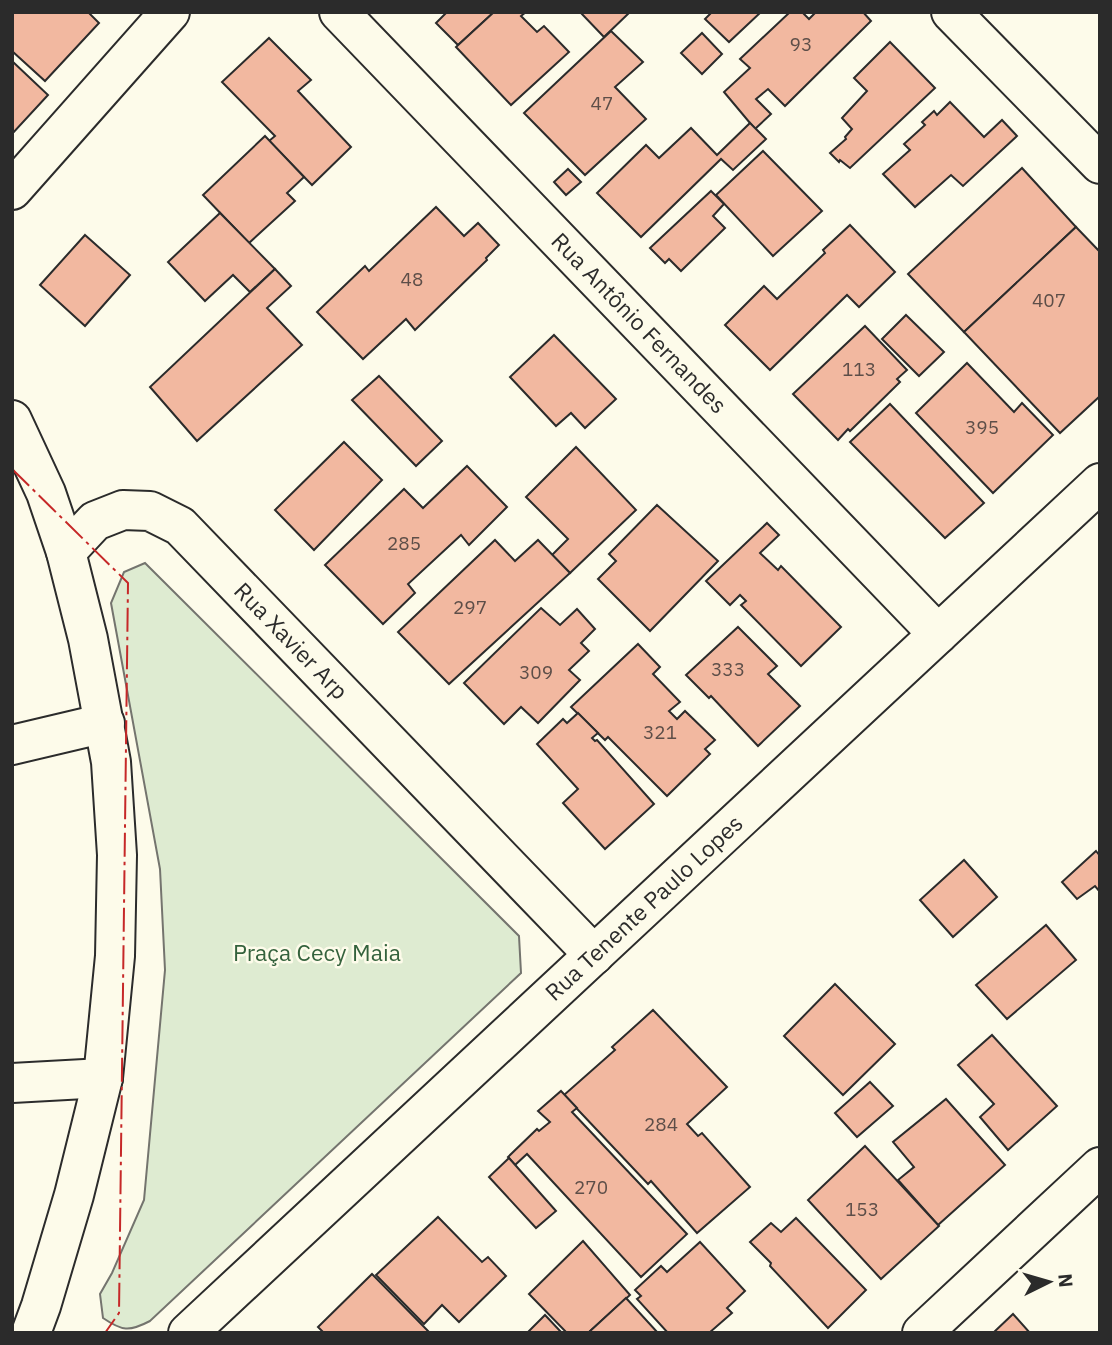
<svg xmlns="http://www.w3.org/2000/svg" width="1112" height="1345" font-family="'IBM Plex Sans',sans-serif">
<rect width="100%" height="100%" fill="#fdfbea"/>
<path fill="#deebd1" stroke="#74746e" stroke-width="2" d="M145,563L519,936L521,973L150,1321C129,1332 122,1331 103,1318L100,1294L112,1273L144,1200L165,970L160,869L111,603L124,572Z"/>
<g fill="#f2b8a0" stroke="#2b2b2b" stroke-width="2">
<polygon points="12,12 88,12 99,23 45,81 12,51"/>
<polygon points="447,12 494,12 458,45 436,23"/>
<polygon points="494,12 526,12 521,16 537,32 544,26 569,52 511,105 456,47"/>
<polygon points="580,12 630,12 604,37"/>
<polygon points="712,12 761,12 729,42 705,19"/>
<polygon points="790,12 802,12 809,19 816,12 863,12 871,21 785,106 768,89 756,99 771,114 755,129 724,92 750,68 740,59"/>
<polygon points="611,31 643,62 615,87 646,119 585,175 524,113"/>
<polygon points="702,33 722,54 702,74 681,53"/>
<polygon points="269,38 311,80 298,91 351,147 312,185 269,141 275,136 222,82"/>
<polygon points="890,42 935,88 850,168 840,160 839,162 830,153 846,139 845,137 852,129 842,118 867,91 854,78"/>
<polygon points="12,61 48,95 12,134"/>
<polygon points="950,102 984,137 1002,120 1017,136 963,186 951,175 915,207 883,174 910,150 904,144 925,125 922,122 934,111 937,115"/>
<polygon points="750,123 766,139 733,170 721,159 641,237 597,193 646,145 659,158 691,128 717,155"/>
<polygon points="265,136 304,177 287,193 295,201 249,243 203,195"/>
<polygon points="763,151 822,211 773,256 716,195"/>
<polygon points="1022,168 1076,227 964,332 908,274"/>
<polygon points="568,169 581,182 566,195 554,182"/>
<polygon points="711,191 724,204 713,216 725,228 681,271 669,259 665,263 650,248"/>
<polygon points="436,207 464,236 478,223 499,245 486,258 487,260 415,330 406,319 363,359 317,312 365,266 369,271"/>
<polygon points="220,213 275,269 250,292 233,275 205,301 168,262"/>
<polygon points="850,225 895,272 859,307 847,295 770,370 725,325 764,286 777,299 825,253 823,250"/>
<polygon points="1076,227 1100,252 1100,396 1060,433 964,332"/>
<polygon points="85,235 130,275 85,326 40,285"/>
<polygon points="275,269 291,286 267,308 302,345 197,441 150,387"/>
<polygon points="906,315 944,352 919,376 882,339"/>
<polygon points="865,326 907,370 897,379 900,382 850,431 848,429 838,440 793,394"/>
<polygon points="554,335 616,399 585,428 571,413 556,426 510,377"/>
<polygon points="967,363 1014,412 1022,403 1053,435 993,493 916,413"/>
<polygon points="379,376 442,441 416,466 352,400"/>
<polygon points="890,404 984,503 945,538 850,442"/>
<polygon points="344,442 382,480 314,550 275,510"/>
<polygon points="576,447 636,510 570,573 552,555 568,539 526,497"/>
<polygon points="467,466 507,507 469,545 461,535 408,584 415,593 383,624 325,565 404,489 423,508"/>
<polygon points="657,505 718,561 650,631 598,579 616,561 609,554"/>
<polygon points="767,523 779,535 760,553 778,570 781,566 841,627 801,666 741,605 746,601 740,595 730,605 706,581"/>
<polygon points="495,540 515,561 538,540 570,573 449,684 398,632"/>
<polygon points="541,608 560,625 577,609 595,629 581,643 589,651 569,670 580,680 538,723 521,707 504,724 464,683"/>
<polygon points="738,627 777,666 768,674 800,706 758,746 711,696 709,698 686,675"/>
<polygon points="638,644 660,667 653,674 680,702 669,711 677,719 685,711 715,740 705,749 710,754 667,796 608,737 605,740 571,707"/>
<polygon points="578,713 598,733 592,738 595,741 597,740 654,804 605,849 563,803 578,789 537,744 563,719 567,723"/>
<polygon points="1096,851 1100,856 1100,892 1095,886 1077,899 1062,882"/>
<polygon points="964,860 997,897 953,937 920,900"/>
<polygon points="1046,925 1076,960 1007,1019 976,985"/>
<polygon points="835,984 895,1044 843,1095 784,1036"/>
<polygon points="653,1010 727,1087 687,1124 698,1136 702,1133 750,1187 697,1233 651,1181 648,1184 564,1095 615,1050 612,1047"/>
<polygon points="992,1035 1057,1106 1008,1150 980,1117 994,1104 958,1065"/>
<polygon points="870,1082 893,1106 857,1137 835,1113"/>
<polygon points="561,1091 577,1108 572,1112 687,1234 641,1277 527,1154 515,1165 508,1157 537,1129 539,1131 550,1122 538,1111"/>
<polygon points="946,1099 1005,1165 938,1225 898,1180 914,1167 893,1142"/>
<polygon points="865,1146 939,1226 881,1279 808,1200"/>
<polygon points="509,1158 556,1211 536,1228 489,1177"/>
<polygon points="438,1217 482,1262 488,1257 506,1276 459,1322 442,1305 424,1324 376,1275"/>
<polygon points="796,1218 866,1290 828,1328 770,1266 771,1263 750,1242 771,1223 781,1232"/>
<polygon points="583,1241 630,1295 588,1333 567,1333 529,1294"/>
<polygon points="700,1242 745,1291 727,1308 732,1313 709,1333 668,1333 637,1299 641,1296 635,1290 661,1266 667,1272"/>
<polygon points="372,1274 430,1333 324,1333 318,1327"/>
<polygon points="626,1298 658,1333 588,1333"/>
<polygon points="1013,1314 1030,1333 993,1333"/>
<polygon points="545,1315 562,1333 527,1333"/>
</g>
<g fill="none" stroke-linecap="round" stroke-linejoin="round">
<g stroke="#2b2b2b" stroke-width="42">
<g id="minor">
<polyline points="339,12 938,634"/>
<polyline points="951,12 1100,164"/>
<polyline points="12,190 170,12"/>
<polyline points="66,552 95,521 123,510 150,511 180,526 594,955"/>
<polyline points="12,745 105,723"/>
<polyline points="12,1083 103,1078"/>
<polyline points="188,1333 1100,483"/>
<polyline points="922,1333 1100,1167"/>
</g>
</g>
<g stroke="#2b2b2b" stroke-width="42">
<polyline id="major" points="12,420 46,493 66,552 88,639 111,762 117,855 115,956 103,1078 74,1195 41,1306 31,1333"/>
</g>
<use href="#minor" stroke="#fdfbea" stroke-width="38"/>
<use href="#major" stroke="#fdfbea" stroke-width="38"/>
<polyline stroke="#c62828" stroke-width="2" stroke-dasharray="24 5 3.5 5" stroke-linecap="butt" points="12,469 128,583 119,1313 105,1333"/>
</g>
<g text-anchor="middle" stroke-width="5" stroke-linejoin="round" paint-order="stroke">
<g font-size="19" fill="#5d4e48">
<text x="801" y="51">93</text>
<text x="602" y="110">47</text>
<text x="412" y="286">48</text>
<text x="1049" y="307">407</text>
<text x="859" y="376">113</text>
<text x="982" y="434">395</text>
<text x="404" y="550">285</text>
<text x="470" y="614">297</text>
<text x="728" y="676">333</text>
<text x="536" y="679">309</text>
<text x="660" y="739">321</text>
<text x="661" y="1131">284</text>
<text x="591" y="1194">270</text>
<text x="862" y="1216">153</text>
</g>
<g font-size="23" fill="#2b2b2b" stroke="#fdfbea">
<text transform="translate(639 323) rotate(46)" y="8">Rua Antônio Fernandes</text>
<text transform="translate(291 641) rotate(46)" y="8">Rua Xavier Arp</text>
<text transform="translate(644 908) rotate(-43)" y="8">Rua Tenente Paulo Lopes</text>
</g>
<g font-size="23" fill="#34623c" stroke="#fdfbea">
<text x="317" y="961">Praça Cecy Maia</text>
</g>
</g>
<rect width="1112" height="1345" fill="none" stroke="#2b2b2b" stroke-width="28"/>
<g transform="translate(1049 1282) rotate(85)" stroke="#fdfbea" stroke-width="5" paint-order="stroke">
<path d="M0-5L12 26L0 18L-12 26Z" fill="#2b2b2b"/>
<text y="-10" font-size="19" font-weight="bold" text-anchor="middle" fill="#2b2b2b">N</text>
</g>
</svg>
